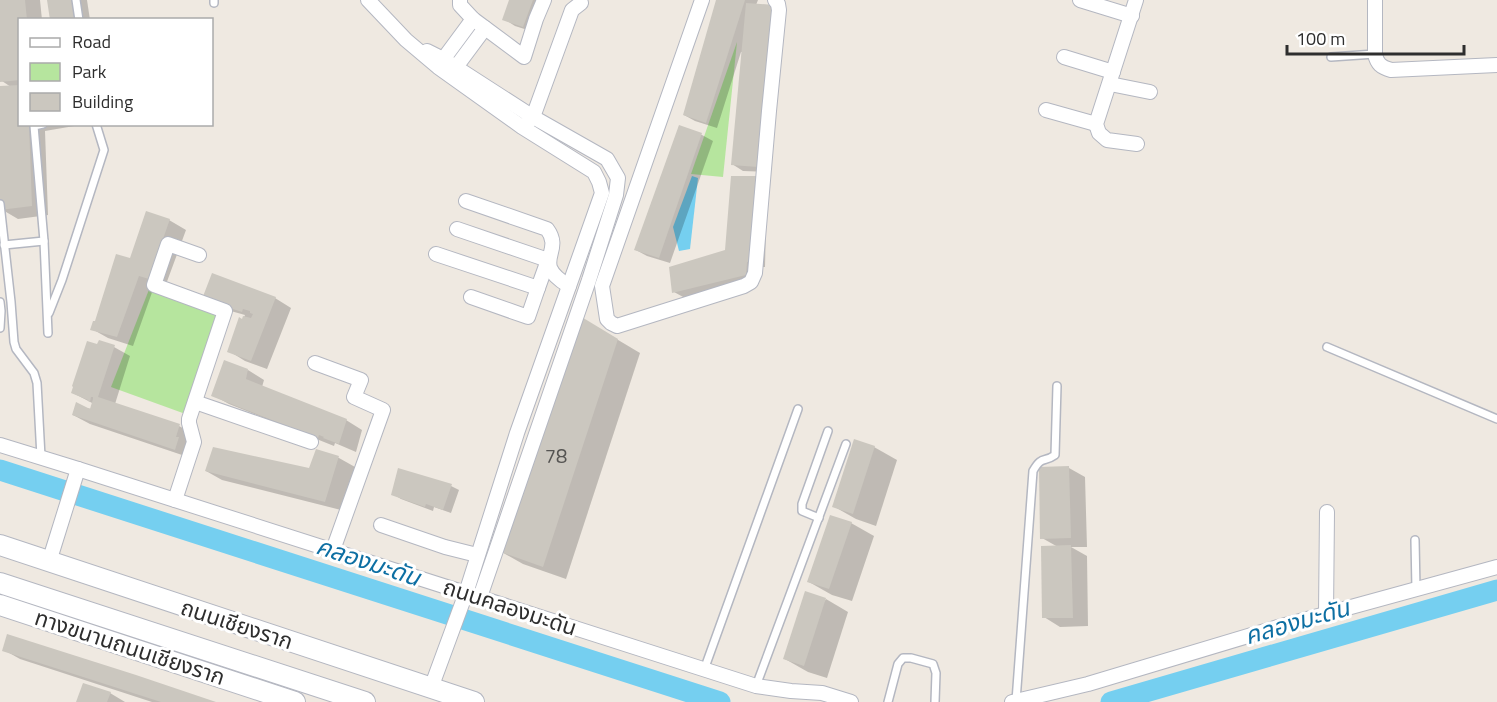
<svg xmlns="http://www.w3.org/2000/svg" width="1497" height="702" font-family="'Titillium Web','Noto Sans Thai',sans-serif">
<rect width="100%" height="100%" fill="#efe9e1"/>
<g fill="#b6e59e">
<polygon points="737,42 723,177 691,174"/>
<polygon points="150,287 228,315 191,416 111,387"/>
</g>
<polygon fill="#75cff0" points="692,176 698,178 690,249 679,251 673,227"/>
<g fill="#0003">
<polygon points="0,0 40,0 42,20 20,20 20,124 86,124 45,131 48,215 18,219 1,209 0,191 0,87 11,87 2,81 0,60"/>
<polygon points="49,0 87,0 90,20 52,20"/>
<polygon points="510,0 546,0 534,32 515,26 504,19"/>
<polygon points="718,0 758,0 756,5 769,172 743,171 732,164 743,52 741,52 717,128 695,121 684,115"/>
<polygon points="680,127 702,135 713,141 670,263 647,256 636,250"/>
<polygon points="767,184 765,267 757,267 757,281 685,298 674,292 727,252"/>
<polygon points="169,220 186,230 165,287 155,284 133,346 108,338 92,329 131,260"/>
<polygon points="275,298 291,308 267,369 245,361 229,351 245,315 220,308"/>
<polygon points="603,331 640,353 566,579 523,564 500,551"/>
<polygon points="114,347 130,356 115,404 179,426 195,435 191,458 90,424 73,415 86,408 92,409 94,404 73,393"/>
<polygon points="248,370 264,380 262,387 346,420 362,430 356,452 335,443 334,446 229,404 213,395"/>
<polygon points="874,447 897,460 876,526 856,519 833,506"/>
<polygon points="317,451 339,458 355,467 341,510 222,480 206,471 310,470"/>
<polygon points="1069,468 1085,477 1087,547 1071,547 1087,556 1088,626 1060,627 1044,617 1058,547 1042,538"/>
<polygon points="451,486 459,490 451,513 434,507 433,511 401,499 393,494"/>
<polygon points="851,523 874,536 852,601 832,595 809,582"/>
<polygon points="826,599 848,612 827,678 808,672 785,659"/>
<polygon points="4,650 213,702 152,702 20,659"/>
<polygon points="110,693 125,702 78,702"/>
</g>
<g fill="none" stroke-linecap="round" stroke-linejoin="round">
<g stroke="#75cff0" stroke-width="21">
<polyline points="0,470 720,702"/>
<polyline points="1111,702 1497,590"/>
</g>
</g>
<g fill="#cbc7bf">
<polygon points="0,0 25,0 27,20 20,20 20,80 0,82"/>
<polygon points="47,0 73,0 76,20 50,20"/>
<polygon points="509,0 533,0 523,27 502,20"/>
<polygon points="716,0 745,0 706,123 683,115"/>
<polygon points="746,3 775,5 758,167 731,165"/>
<polygon points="20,85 20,124 29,124 32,206 0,210 0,86"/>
<polygon points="679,125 702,133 659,258 634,250"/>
<polygon points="731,176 757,176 754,261 747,262 746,275 672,293 669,267 725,250"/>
<polygon points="146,211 170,219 149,279 139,276 117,337 90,330 93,321 95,321 116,254 130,258"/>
<polygon points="212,273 276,297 251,361 227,352 239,317 242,319 243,316 251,318 253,314 250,313 250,311 243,309 242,312 202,299"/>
<polygon points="580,316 618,339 543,567 498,551"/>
<polygon points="99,340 115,345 98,397 180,424 176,437 179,437 175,450 72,415 76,402 90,409 93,399 93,397 91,397 90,402 88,401 88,400 71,393 73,387 72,386 87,341 97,344"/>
<polygon points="224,360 248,369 246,379 347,419 339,444 323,438 324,437 319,435 318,438 211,396"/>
<polygon points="854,439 875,446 853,514 832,507"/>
<polygon points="213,447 309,468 316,449 339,456 325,502 205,471"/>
<polygon points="1069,466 1071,538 1040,539 1039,467"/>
<polygon points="398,468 452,484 443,510 426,504 425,507 391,495"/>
<polygon points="830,515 852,522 829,589 807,582"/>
<polygon points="1071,545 1073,618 1042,618 1041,546"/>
<polygon points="805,591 826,598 804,666 783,659"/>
<polygon points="7,634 136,675 216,702 161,702 2,651"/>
<polygon points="83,683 111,692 107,702 76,702"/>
</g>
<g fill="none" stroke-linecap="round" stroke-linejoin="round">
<g stroke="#b4b7c1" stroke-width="10">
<g id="lane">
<polyline points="76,0 79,20"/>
<polyline points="214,0 214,3"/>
<polyline points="1331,57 1375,54"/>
<polyline points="43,124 34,126 44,241 48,333"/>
<polyline points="0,204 11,302 14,342 16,349 34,373 37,383 41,457"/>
<polyline points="4,245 44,241"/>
<polyline points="0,302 1,311 0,328"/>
<polyline points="49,313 62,280 104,150 96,124"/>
<polyline points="1327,347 1497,419"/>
<polyline points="819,518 802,511 802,504 828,431"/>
<polyline points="1415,540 1416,589"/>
<polyline points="704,670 798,409"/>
<polyline points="756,686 846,444"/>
<path d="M1016,701L1033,471C1042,455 1044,463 1055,455L1057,386"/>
<polyline points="888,702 898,664 903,658 911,658 933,664 936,673 935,702"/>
</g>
</g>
<g stroke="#b4b7c1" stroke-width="16">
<g id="street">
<polyline points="368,0 406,40 438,67 522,127 594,172 599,182 602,193 517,433 466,593 431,688"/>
<polyline points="460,0 460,5 473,19 524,57 536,19 544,0"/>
<polyline points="702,0 602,286 607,319 611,323 617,326 744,286 751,282 755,273 769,111 779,10 778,4 775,0"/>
<polyline points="1080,0 1132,16"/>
<polyline points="1136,0 1096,124 1099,133 1107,140 1137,144"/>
<path d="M1375,0V54C1377,64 1381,67 1391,70L1497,65"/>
<polyline points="427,51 443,59 533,117 607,159 618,178 616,195 589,280 480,597"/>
<polyline points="1064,57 1113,72"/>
<polyline points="439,65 473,19"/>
<polyline points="449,73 456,67 485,28"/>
<polyline points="1110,84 1150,92"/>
<polyline points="1046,110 1096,124"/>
<polyline points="528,122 533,117 572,10 581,3"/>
<path d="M466,201L547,229C565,253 529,262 569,286"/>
<polyline points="436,254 538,288 548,260 457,229"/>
<polyline points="471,297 528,317 538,288"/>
<polyline points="315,363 361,380 354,397 383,410 333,550"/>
<polyline points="195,402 311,442"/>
<polyline points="0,445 78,469 756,686 791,691 822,693 851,702"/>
<polyline points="175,500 194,442 189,423 189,419 225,311 154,285 168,244 199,255"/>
<polyline points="381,525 445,547 477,555"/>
<polyline points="49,562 78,469"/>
<polyline points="1326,614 1327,512"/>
<polyline points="1012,702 1088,684 1278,627 1497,567"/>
</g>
</g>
<g stroke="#b4b7c1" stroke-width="22">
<g id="secondary">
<polyline points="0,545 474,702"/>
<polyline points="0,583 365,702"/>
<polyline points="0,605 295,702"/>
</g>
</g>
<use href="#lane" stroke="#fff" stroke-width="7"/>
<use href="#street" stroke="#fff" stroke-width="14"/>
<use href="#secondary" stroke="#fff" stroke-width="20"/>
</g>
<g text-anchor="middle" stroke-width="6" stroke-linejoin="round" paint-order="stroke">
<g font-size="20" fill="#555452">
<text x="556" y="463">78</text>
</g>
<g font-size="22" fill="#2e2e2e" stroke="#fff">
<text transform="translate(510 607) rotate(18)" y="8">ถนนคลองมะดัน</text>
<text transform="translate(237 624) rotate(18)" y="8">ถนนเชียงราก</text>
<text transform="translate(130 647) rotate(18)" y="8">ทางขนานถนนเชียงราก</text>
</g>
<g font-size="24" font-style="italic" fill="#0d6fa3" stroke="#fff">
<text transform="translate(368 562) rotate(18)" y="8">คลองมะดัน</text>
<text transform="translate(1297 622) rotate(-16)" y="8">คลองมะดัน</text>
</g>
</g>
<rect x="18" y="18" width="195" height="108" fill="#ffffff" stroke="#ababab" stroke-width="1.5"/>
<rect x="30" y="38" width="30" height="9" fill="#ffffff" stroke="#ababab" stroke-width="1.5"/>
<text x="72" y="48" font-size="18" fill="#2e2e2e">Road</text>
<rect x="30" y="63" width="30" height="18" fill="#b6e59e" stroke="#ababab" stroke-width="1.5"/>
<text x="72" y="78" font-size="18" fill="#2e2e2e">Park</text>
<rect x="30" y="93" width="30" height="18" fill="#cbc7bf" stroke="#ababab" stroke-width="1.5"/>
<text x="72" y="108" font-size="18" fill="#2e2e2e">Building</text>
<path d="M1287 45v9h177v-9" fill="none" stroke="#2e2e2e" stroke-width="3"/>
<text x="1296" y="45" font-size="18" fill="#2e2e2e" stroke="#ffffff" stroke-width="4.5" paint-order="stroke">100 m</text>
</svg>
